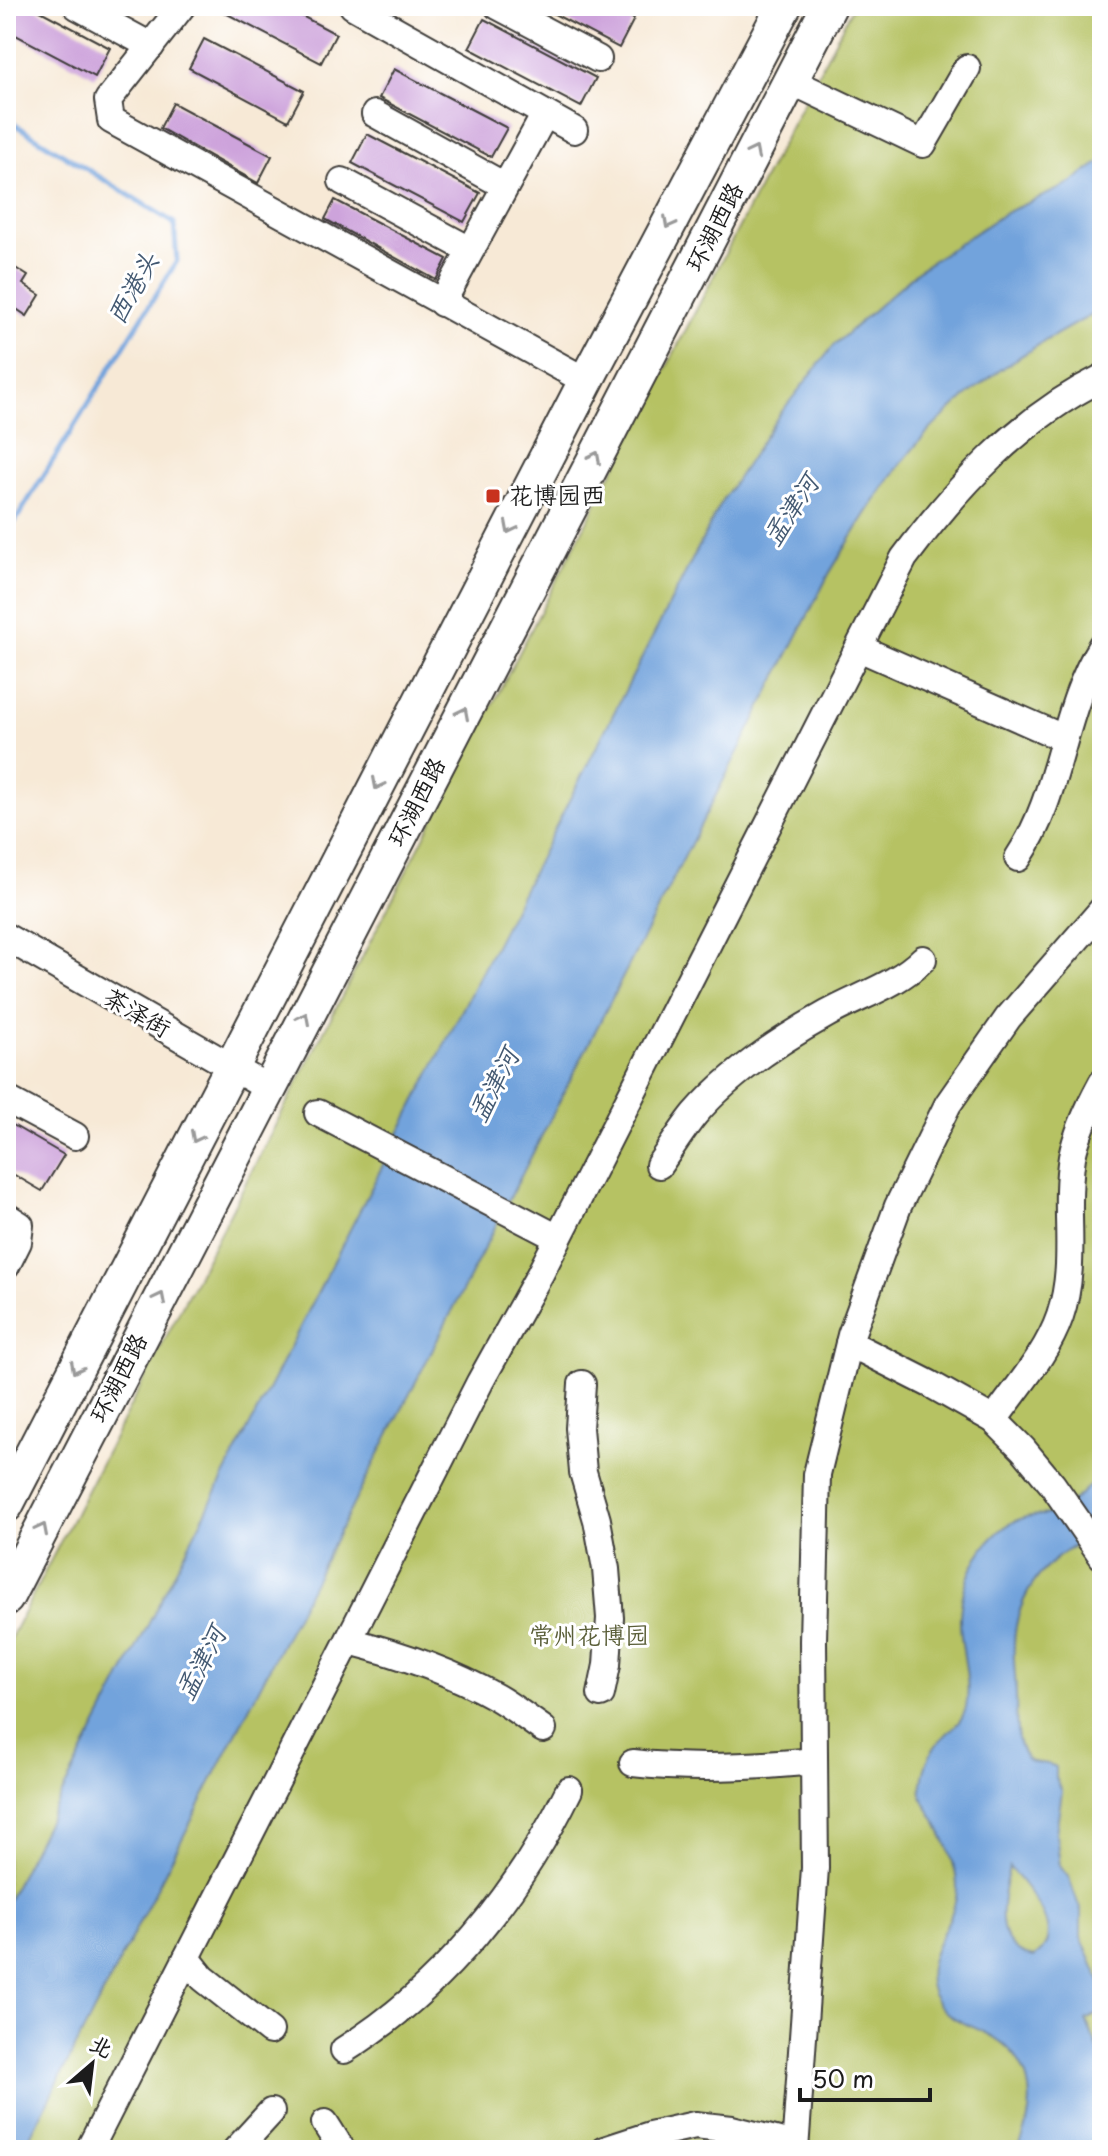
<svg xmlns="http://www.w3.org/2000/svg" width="1108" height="2156" font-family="'Playpen Sans','LXGW WenKai TC',sans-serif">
<rect width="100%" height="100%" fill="#fff"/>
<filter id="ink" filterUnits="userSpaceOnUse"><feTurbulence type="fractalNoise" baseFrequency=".0125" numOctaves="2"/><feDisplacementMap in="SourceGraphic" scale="16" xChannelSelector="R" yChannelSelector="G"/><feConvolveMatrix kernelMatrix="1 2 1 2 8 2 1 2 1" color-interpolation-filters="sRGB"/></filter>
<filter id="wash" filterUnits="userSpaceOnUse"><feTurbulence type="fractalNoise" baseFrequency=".006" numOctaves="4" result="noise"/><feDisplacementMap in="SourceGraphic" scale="32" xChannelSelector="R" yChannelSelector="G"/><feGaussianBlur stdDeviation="1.8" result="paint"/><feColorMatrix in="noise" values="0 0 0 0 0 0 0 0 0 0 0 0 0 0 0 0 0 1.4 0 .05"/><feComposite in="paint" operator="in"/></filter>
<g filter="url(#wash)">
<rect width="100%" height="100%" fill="#f7e9d6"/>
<polygon fill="#b6c263" stroke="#696f40" stroke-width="2" points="853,6 1102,6 1102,2150 6,2150 6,1647"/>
<g fill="#72a3dc" stroke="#47607c" stroke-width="2" fill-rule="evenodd">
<path d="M1102,161V310C1039,341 976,382 927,433C888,475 859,525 829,574L23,2150H6V1903L721,503L779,415L835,344L920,269L1005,213L1068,185Z"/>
<path d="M1102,1474V1533C1052,1551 1015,1590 1014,1646C1013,1662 1016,1678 1016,1695C1017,1713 1014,1738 1024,1755C1031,1767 1046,1760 1056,1767V1778L1062,1791L1056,1833L1060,1866L1069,1878L1081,1912V1937L1102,1986V2012L1086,2020L1102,2058V2150H1018C1036,2110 1037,2065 995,2038C977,2026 946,2021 935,1999C914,1956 958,1927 957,1885C956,1864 946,1841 936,1822C932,1814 924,1805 922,1796C920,1779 927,1757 937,1744C947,1731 962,1725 966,1707C972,1677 959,1647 960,1617C962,1577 985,1529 1026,1517C1035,1515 1046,1516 1056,1512C1069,1508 1090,1484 1102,1474ZM1009,1867C1026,1888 1070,1934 1034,1957C989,1949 1002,1898 1009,1867Z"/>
</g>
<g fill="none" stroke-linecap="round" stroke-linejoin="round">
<polyline stroke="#72a3dc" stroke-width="5" points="6,119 174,223 177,261 6,536"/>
</g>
<g id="blocks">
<g fill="#cda3db">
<polygon points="6,6 31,6 110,48 95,77 6,30"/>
<polygon points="212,6 283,6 336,34 321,63"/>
<polygon points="539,6 610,6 634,19 619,48"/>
<polygon points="484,19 596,78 581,107 469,48"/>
<polygon points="204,39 304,91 288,121 189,68"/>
<polygon points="394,69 507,128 491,157 379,98"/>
<polygon points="173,103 272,156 258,183 160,128"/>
<polygon points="367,134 480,193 464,222 352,163"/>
<polygon points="335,200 447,259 436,280 325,219"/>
<polygon points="6,262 28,276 23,284 40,295 27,316 6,302"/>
<polygon points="6,1121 64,1155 42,1191 6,1170"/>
</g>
</g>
</g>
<g filter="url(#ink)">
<use href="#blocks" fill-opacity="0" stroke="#3d3b38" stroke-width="2"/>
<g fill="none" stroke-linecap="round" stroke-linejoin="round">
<g stroke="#3d3b38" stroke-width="30">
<g id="minor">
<polyline points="77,6 151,46"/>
<polyline points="182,6 108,100 111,120 586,381"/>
<polyline points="353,6 574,130"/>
<polyline points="498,6 598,59"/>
<polyline points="791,81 923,144 967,68"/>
<polyline points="375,114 505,186"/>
<polyline points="342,181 470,250"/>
<polyline points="442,303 545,114"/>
<polyline points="859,648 1063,738"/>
<path d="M1018,858C1061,794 1061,711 1102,645"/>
<polyline points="6,937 268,1088"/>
<polyline points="6,1099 75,1136"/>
<polyline points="318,1113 558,1238"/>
<path d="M659,1165C671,1148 682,1130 695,1114C730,1073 780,1040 827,1014C859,996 897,985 923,959"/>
<polyline points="6,1216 20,1225 18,1242 6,1266"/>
<polyline points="849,1343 930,1384 994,1420 1023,1449 1052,1484 1102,1556"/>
<polyline points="582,1384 579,1428 583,1472 597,1520 606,1569 610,1618 607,1665 601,1694"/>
<path d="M994,1420C1017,1387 1047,1354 1060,1316C1078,1262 1063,1211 1072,1157C1077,1132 1090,1105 1102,1083"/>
<path d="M349,1641C400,1654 450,1671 496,1697C512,1706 528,1719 543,1729"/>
<path d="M633,1763C692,1770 754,1767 814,1761"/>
<polyline points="187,1958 203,1978 270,2031"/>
<path d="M344,2050C442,1989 519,1893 569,1790"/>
<polyline points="325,2123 342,2150"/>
<path d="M89,2150L480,1382L540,1274L904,558C958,486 1020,418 1102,378"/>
<polyline points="236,2150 271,2112"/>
<polyline points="604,2150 650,2135 695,2125 732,2129 795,2145"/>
<polyline points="795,2150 815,1868 813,1641 817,1474 851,1335 898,1206 948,1104 1008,1018 1102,910"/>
</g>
</g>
<g stroke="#3d3b38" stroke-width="38">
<g id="major">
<polyline points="6,1505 586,381 784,6"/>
<polyline points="6,1598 829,6"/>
</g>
</g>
<use href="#minor" stroke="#fff" stroke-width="26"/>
<use href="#major" stroke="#fff" stroke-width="34"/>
</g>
<defs><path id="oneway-chevron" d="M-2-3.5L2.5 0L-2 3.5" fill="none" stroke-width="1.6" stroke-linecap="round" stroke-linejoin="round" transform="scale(2)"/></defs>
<g stroke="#999">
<use href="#oneway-chevron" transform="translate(754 152) rotate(-63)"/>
<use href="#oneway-chevron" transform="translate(669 223) rotate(118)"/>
<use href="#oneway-chevron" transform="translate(595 457) rotate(-63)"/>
<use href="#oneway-chevron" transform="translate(510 528) rotate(117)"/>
<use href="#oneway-chevron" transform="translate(463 713) rotate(-63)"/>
<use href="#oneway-chevron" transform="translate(378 784) rotate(117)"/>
<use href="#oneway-chevron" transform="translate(304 1018) rotate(-63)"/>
<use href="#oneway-chevron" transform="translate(196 1137) rotate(117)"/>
<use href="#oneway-chevron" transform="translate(160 1298) rotate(-63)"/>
<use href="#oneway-chevron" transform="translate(76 1368) rotate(117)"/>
<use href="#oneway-chevron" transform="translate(42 1529) rotate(-63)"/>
</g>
</g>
<rect fill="#c8321e" stroke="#fff" stroke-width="3" x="485" y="488" width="16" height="16" rx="4"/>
<g text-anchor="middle" stroke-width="6" stroke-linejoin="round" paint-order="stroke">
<g font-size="24" fill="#1c1c1c" stroke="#fff">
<text transform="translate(715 227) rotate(-63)" y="8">环湖西路</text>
<text transform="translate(417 802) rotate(-63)" y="8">环湖西路</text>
<text transform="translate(137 1013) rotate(30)" y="8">茶泽街</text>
<text transform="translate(119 1378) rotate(-63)" y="8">环湖西路</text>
</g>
<g font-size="24" fill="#1c1c1c" stroke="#fff" text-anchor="start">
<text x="509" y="504">花博园西</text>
</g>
<g font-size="24" fill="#5a5e38" stroke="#fff">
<text x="589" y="1644">常州花博园</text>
</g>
<g font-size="26" font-style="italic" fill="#435972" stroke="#fff">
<text transform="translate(133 288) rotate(-61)" y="9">西港头</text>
<text transform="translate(791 510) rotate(-57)" y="9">孟津河</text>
<text transform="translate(494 1085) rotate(-63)" y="9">孟津河</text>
<text transform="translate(201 1663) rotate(-63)" y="9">孟津河</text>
</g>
</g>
<rect width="1108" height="2156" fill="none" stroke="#fff" stroke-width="32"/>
<g transform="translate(92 2064) rotate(28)" stroke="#ffffff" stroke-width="6" paint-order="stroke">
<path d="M0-6L14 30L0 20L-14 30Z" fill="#1c1c1c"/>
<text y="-12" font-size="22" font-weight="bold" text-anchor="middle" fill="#1c1c1c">北</text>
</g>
<path d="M800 2088v12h130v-12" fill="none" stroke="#1c1c1c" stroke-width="4"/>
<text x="812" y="2088" font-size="24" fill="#1c1c1c" stroke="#ffffff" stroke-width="6" paint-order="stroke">50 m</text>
</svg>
